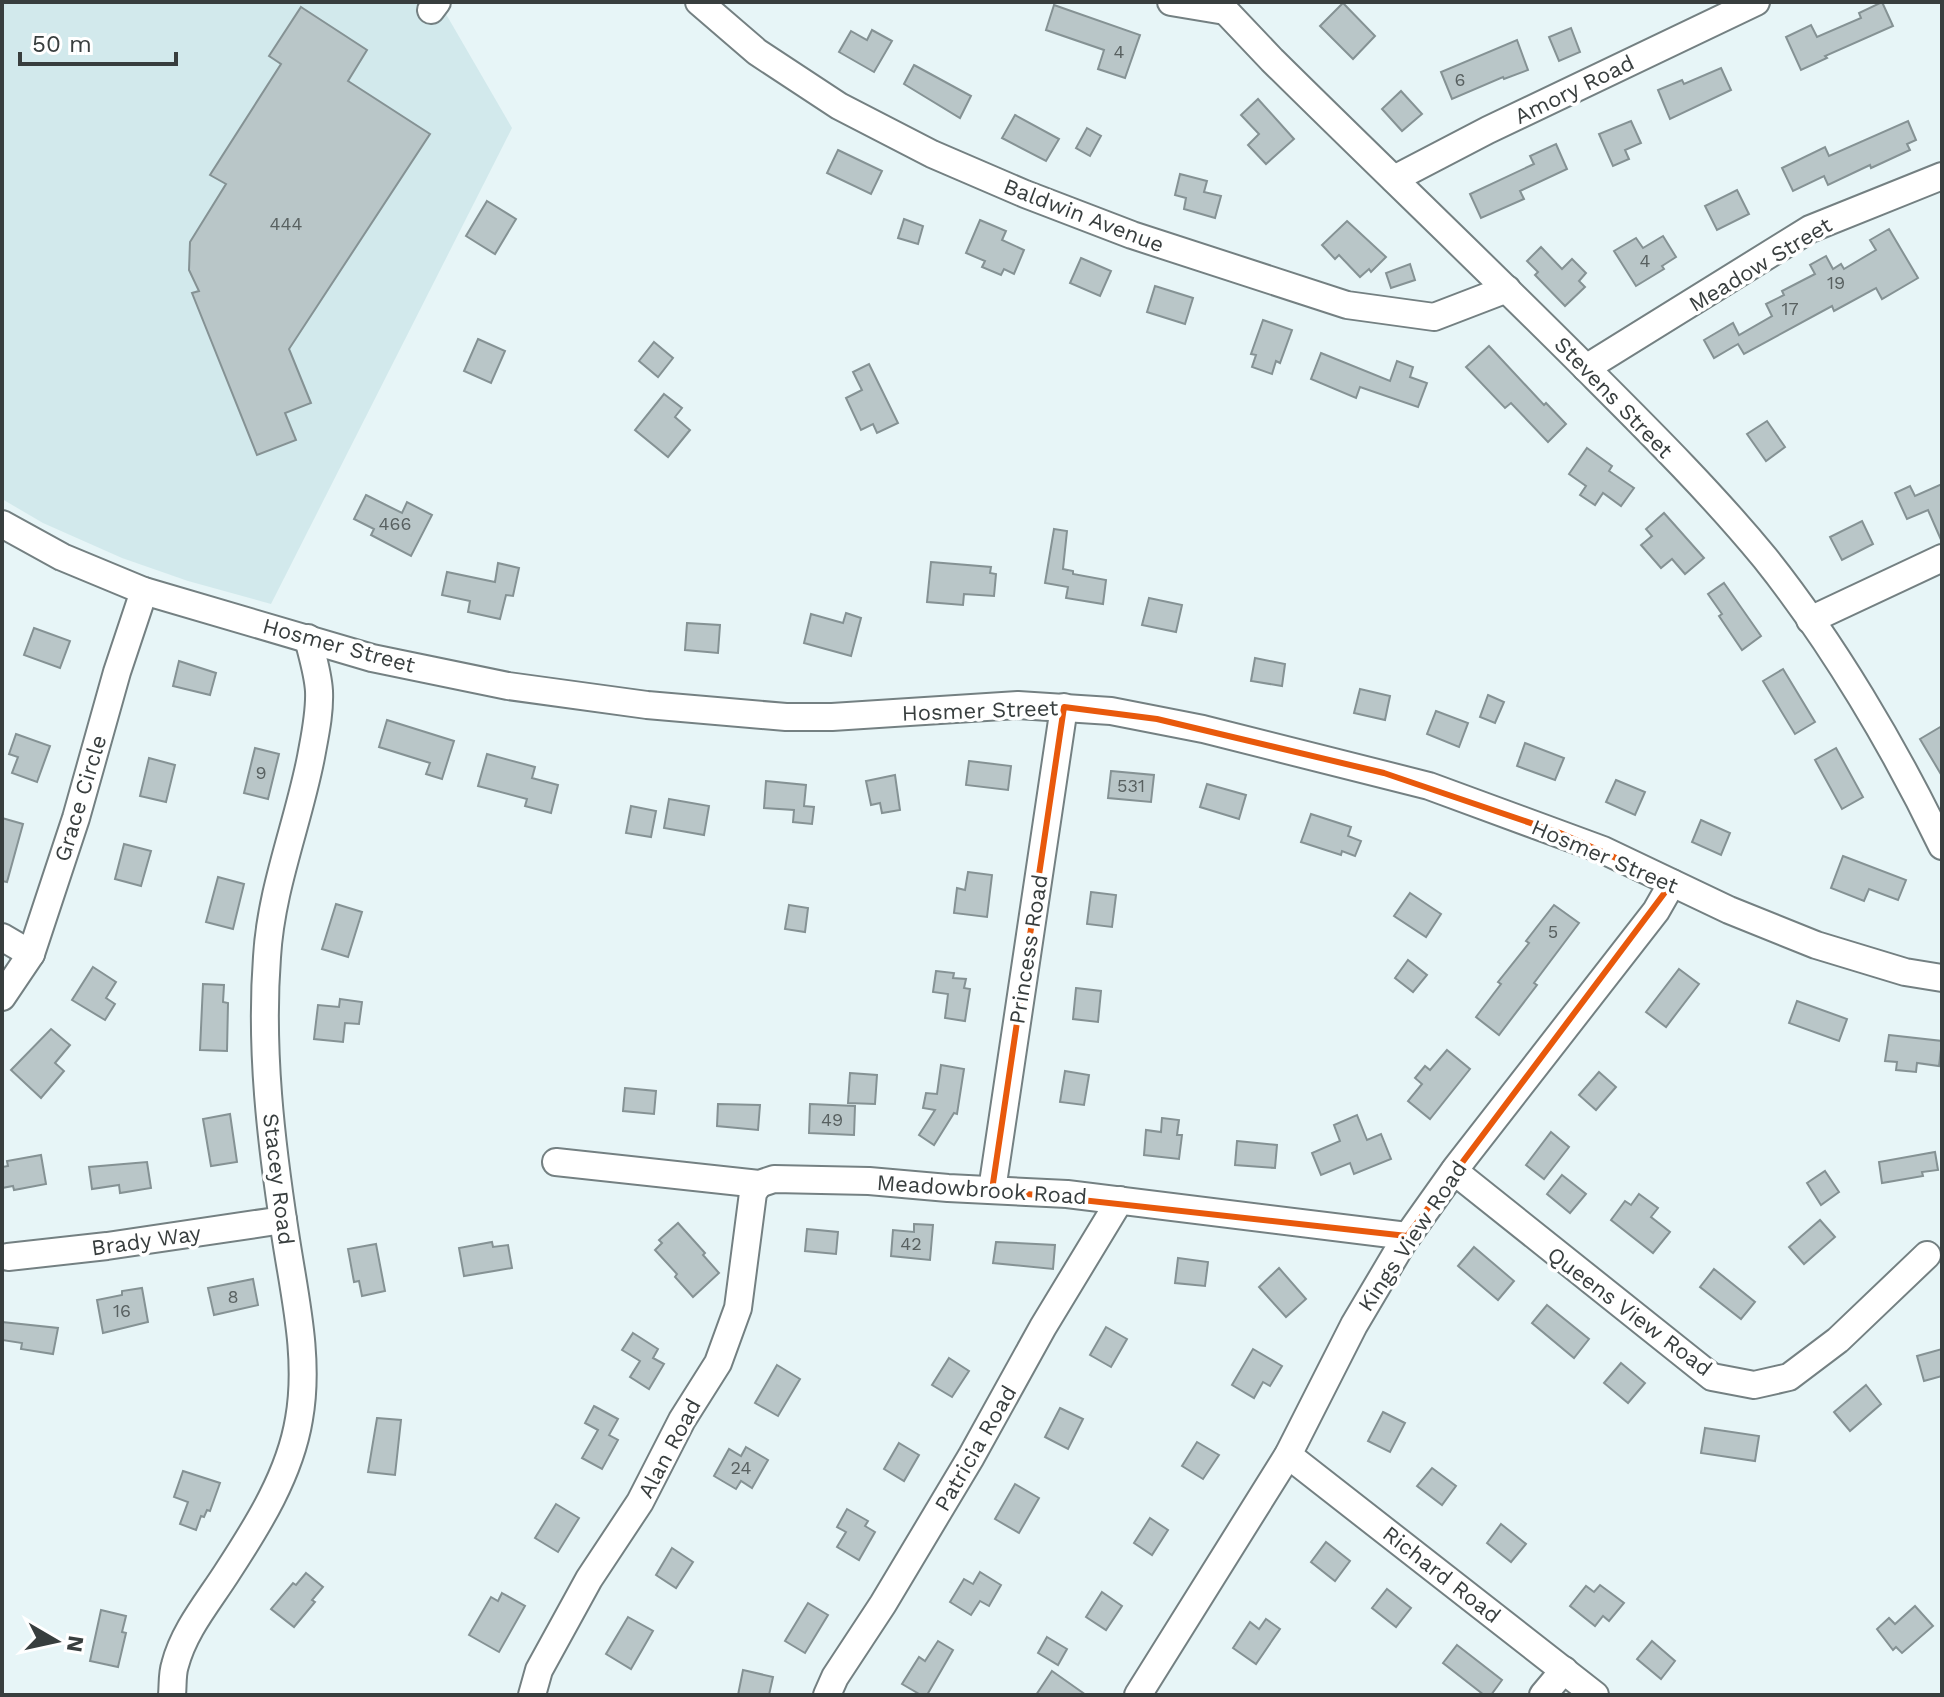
<svg xmlns="http://www.w3.org/2000/svg" width="1944" height="1697" font-family="'Work Sans',sans-serif">
<rect width="100%" height="100%" fill="#e7f5f7"/>
<polygon fill="#d2e9ec" points="2,2 439,2 512,128 271,604 188,581 122,558 43,523 2,499"/>
<g fill="#b9c6c8" stroke="#859294" stroke-width="2">
<polygon points="1882,2 1893,26 1825,56 1827,58 1801,70 1786,37 1811,25 1817,37 1861,18 1859,13"/>
<polygon points="1343,3 1375,36 1353,59 1320,26"/>
<polygon points="1054,5 1140,35 1125,78 1098,69 1104,50 1046,30"/>
<polygon points="301,7 367,50 348,81 430,134 289,349 311,403 285,413 296,440 257,455 192,293 199,291 189,270 190,242 226,184 210,175 281,64 269,56"/>
<polygon points="1571,28 1580,52 1559,61 1549,37"/>
<polygon points="872,30 892,41 874,72 839,52 851,31 867,40"/>
<polygon points="1517,40 1528,70 1504,79 1503,77 1452,99 1441,72"/>
<polygon points="914,65 971,96 960,118 904,84"/>
<polygon points="1721,68 1731,90 1670,119 1658,90 1682,80 1684,84"/>
<polygon points="1401,91 1422,114 1402,131 1382,109"/>
<polygon points="1258,99 1294,139 1266,164 1248,145 1259,134 1241,115"/>
<polygon points="1015,115 1059,139 1046,161 1002,138"/>
<polygon points="1631,121 1641,143 1625,150 1629,159 1613,166 1599,134"/>
<polygon points="1908,121 1916,140 1907,144 1910,150 1871,168 1870,165 1828,185 1824,176 1793,191 1782,168 1825,147 1829,156"/>
<polygon points="1087,128 1101,136 1090,156 1076,148"/>
<polygon points="1556,144 1567,169 1520,191 1524,199 1481,218 1470,194 1534,164 1530,156"/>
<polygon points="838,150 882,171 871,194 827,173"/>
<polygon points="1180,174 1207,181 1204,192 1221,196 1215,218 1184,209 1186,198 1175,195"/>
<polygon points="1737,190 1749,214 1717,230 1705,206"/>
<polygon points="487,201 516,219 495,254 466,236"/>
<polygon points="904,219 923,226 918,244 898,238"/>
<polygon points="980,220 1006,231 1002,240 1024,250 1014,274 1004,269 1001,275 982,267 985,261 966,253"/>
<polygon points="1347,221 1386,257 1371,272 1369,269 1360,277 1339,255 1335,259 1322,245"/>
<polygon points="1889,229 1918,278 1882,299 1876,288 1834,311 1832,306 1744,354 1738,344 1714,358 1704,340 1733,323 1739,335 1772,316 1766,304 1784,295 1782,291 1815,274 1810,265 1826,256 1833,269 1841,264 1844,269 1876,250 1870,240"/>
<polygon points="1663,236 1676,257 1662,266 1664,269 1636,286 1614,251 1636,238 1643,248"/>
<polygon points="1541,247 1562,269 1572,259 1586,273 1579,281 1585,287 1565,306 1535,275 1538,272 1527,261"/>
<polygon points="1081,258 1111,271 1100,296 1070,283"/>
<polygon points="1410,264 1415,280 1391,288 1386,273"/>
<polygon points="1155,286 1193,298 1185,324 1147,312"/>
<polygon points="1263,320 1292,330 1280,363 1276,361 1272,374 1252,367 1256,355 1251,354"/>
<polygon points="478,339 505,351 491,383 464,371"/>
<polygon points="654,342 673,358 658,377 639,361"/>
<polygon points="1489,346 1544,405 1546,403 1566,424 1548,442 1511,403 1505,408 1466,367"/>
<polygon points="1321,353 1390,381 1397,361 1413,367 1410,377 1427,383 1418,407 1360,387 1356,398 1311,379"/>
<polygon points="869,364 898,423 877,433 873,424 861,430 846,398 862,390 853,372"/>
<polygon points="664,394 682,408 675,417 690,430 668,457 635,430"/>
<polygon points="1767,421 1785,447 1766,461 1747,434"/>
<polygon points="1587,448 1612,466 1609,471 1634,488 1621,506 1603,493 1595,505 1580,495 1586,486 1569,474"/>
<polygon points="1942,484 1942,542 1928,510 1907,519 1895,493 1910,486 1915,496"/>
<polygon points="366,495 402,513 407,502 432,515 411,556 371,535 374,529 354,519"/>
<polygon points="1664,513 1704,558 1685,574 1672,559 1661,568 1641,545 1652,536 1646,529"/>
<polygon points="1862,521 1873,544 1842,560 1830,537"/>
<polygon points="1054,529 1067,531 1063,569 1073,571 1073,574 1106,580 1103,604 1066,598 1068,587 1045,583"/>
<polygon points="931,562 991,567 990,573 996,574 994,596 964,594 963,605 927,602"/>
<polygon points="498,563 519,568 513,596 506,595 500,619 468,612 470,601 442,595 447,572 495,582"/>
<polygon points="1724,583 1761,636 1742,650 1719,616 1722,614 1708,594"/>
<polygon points="1149,598 1182,605 1176,632 1142,625"/>
<polygon points="846,613 861,618 851,656 804,643 811,614 843,623"/>
<polygon points="687,623 720,625 718,653 685,650"/>
<polygon points="34,628 70,641 60,668 24,655"/>
<polygon points="1255,658 1285,664 1282,686 1251,681"/>
<polygon points="179,661 216,673 210,695 173,686"/>
<polygon points="1783,669 1815,722 1795,734 1763,681"/>
<polygon points="1360,689 1390,696 1385,720 1354,713"/>
<polygon points="1488,695 1504,702 1495,723 1480,717"/>
<polygon points="1436,711 1468,723 1459,747 1427,734"/>
<polygon points="387,720 454,741 442,779 426,774 430,763 379,747"/>
<polygon points="1942,726 1942,776 1920,739"/>
<polygon points="16,734 50,746 37,782 12,773 18,757 9,754"/>
<polygon points="1525,743 1564,758 1555,780 1517,766"/>
<polygon points="255,748 279,754 268,799 244,793"/>
<polygon points="1836,748 1863,797 1842,809 1815,760"/>
<polygon points="487,754 535,767 532,778 558,785 551,813 525,806 527,799 478,786"/>
<polygon points="149,758 175,765 166,802 140,796"/>
<polygon points="969,761 1011,766 1008,790 966,785"/>
<polygon points="1111,771 1154,775 1151,802 1108,798"/>
<polygon points="895,775 900,810 882,813 880,803 871,805 866,781"/>
<polygon points="1616,780 1645,792 1635,815 1606,802"/>
<polygon points="766,781 806,785 804,806 814,807 812,824 793,822 794,810 764,808"/>
<polygon points="1207,784 1246,795 1239,819 1200,807"/>
<polygon points="669,799 709,806 704,835 664,828"/>
<polygon points="631,806 656,811 651,837 626,833"/>
<polygon points="1311,814 1351,827 1348,836 1361,841 1355,856 1342,851 1341,855 1301,842"/>
<polygon points="2,818 23,824 7,882 2,881"/>
<polygon points="1701,820 1730,833 1721,855 1692,842"/>
<polygon points="124,844 151,851 141,886 115,879"/>
<polygon points="1843,856 1906,880 1898,900 1869,889 1864,901 1831,888"/>
<polygon points="968,872 992,875 987,917 954,913 957,888 965,890"/>
<polygon points="218,877 244,884 233,929 206,922"/>
<polygon points="1091,892 1116,895 1112,927 1087,924"/>
<polygon points="1410,893 1441,914 1426,937 1394,916"/>
<polygon points="336,904 362,912 348,957 322,949"/>
<polygon points="789,905 808,908 805,932 785,929"/>
<polygon points="1554,905 1579,923 1534,983 1537,985 1499,1035 1476,1017 1501,984 1498,982 1529,943 1526,941"/>
<polygon points="1408,960 1427,975 1413,992 1395,978"/>
<polygon points="93,967 116,982 106,998 115,1004 105,1020 72,1000"/>
<polygon points="1679,969 1699,984 1666,1027 1646,1012"/>
<polygon points="936,971 954,973 953,978 966,979 964,988 970,989 965,1021 945,1018 948,994 933,992"/>
<polygon points="203,984 224,985 223,1002 228,1003 227,1051 200,1050"/>
<polygon points="1076,988 1101,991 1098,1022 1073,1019"/>
<polygon points="340,999 362,1002 359,1024 345,1023 343,1042 314,1039 318,1005 339,1007"/>
<polygon points="1797,1001 1847,1019 1839,1041 1789,1023"/>
<polygon points="51,1029 70,1045 55,1063 64,1071 41,1098 11,1070"/>
<polygon points="1889,1035 1942,1041 1939,1066 1917,1063 1916,1072 1896,1070 1897,1062 1885,1061"/>
<polygon points="1447,1050 1470,1069 1430,1119 1408,1101 1422,1084 1415,1078 1425,1066 1430,1070"/>
<polygon points="941,1065 964,1069 957,1114 954,1113 934,1145 919,1135 935,1110 923,1108 926,1093 937,1094"/>
<polygon points="1065,1071 1089,1075 1084,1105 1060,1102"/>
<polygon points="1599,1072 1616,1087 1596,1110 1579,1095"/>
<polygon points="850,1073 877,1075 875,1104 848,1103"/>
<polygon points="625,1088 656,1091 654,1114 623,1111"/>
<polygon points="718,1104 760,1105 758,1130 717,1126"/>
<polygon points="810,1104 855,1106 854,1135 809,1133"/>
<polygon points="230,1114 237,1162 211,1166 203,1119"/>
<polygon points="1357,1115 1367,1140 1381,1134 1391,1159 1354,1174 1350,1163 1321,1175 1312,1153 1340,1141 1334,1125"/>
<polygon points="1162,1118 1179,1120 1177,1135 1182,1135 1179,1159 1144,1155 1146,1130 1161,1132"/>
<polygon points="1551,1132 1569,1147 1544,1179 1526,1165"/>
<polygon points="1237,1141 1277,1145 1275,1168 1235,1165"/>
<polygon points="1935,1152 1938,1170 1922,1172 1923,1176 1882,1183 1879,1162"/>
<polygon points="41,1155 46,1184 14,1190 13,1186 2,1188 2,1167 8,1166 7,1161"/>
<polygon points="147,1162 151,1188 120,1193 119,1185 92,1189 89,1167"/>
<polygon points="1825,1171 1839,1192 1821,1205 1807,1183"/>
<polygon points="1562,1175 1586,1194 1570,1213 1547,1194"/>
<polygon points="1639,1194 1658,1208 1651,1217 1670,1232 1653,1253 1611,1220 1625,1201 1631,1205"/>
<polygon points="1820,1220 1835,1237 1804,1264 1789,1247"/>
<polygon points="678,1223 705,1253 703,1255 719,1273 693,1297 675,1277 677,1274 655,1250 662,1243 659,1240"/>
<polygon points="914,1224 933,1225 930,1260 891,1256 893,1230 914,1232"/>
<polygon points="807,1229 838,1232 836,1254 805,1251"/>
<polygon points="492,1242 493,1247 508,1245 512,1268 464,1276 459,1248"/>
<polygon points="996,1242 1055,1245 1053,1269 993,1263"/>
<polygon points="376,1244 385,1291 362,1296 359,1281 354,1282 348,1249"/>
<polygon points="1474,1247 1514,1281 1498,1300 1458,1266"/>
<polygon points="1178,1258 1208,1262 1205,1286 1175,1283"/>
<polygon points="1279,1268 1306,1299 1286,1317 1259,1287"/>
<polygon points="1714,1269 1755,1302 1741,1319 1700,1287"/>
<polygon points="253,1279 258,1305 214,1315 208,1288"/>
<polygon points="142,1288 148,1322 103,1333 97,1300 122,1295 122,1291"/>
<polygon points="1547,1305 1589,1339 1574,1358 1532,1323"/>
<polygon points="2,1322 58,1328 53,1354 21,1349 22,1343 2,1340"/>
<polygon points="1106,1327 1127,1339 1111,1367 1090,1355"/>
<polygon points="633,1333 658,1349 653,1358 664,1364 649,1389 630,1377 640,1361 622,1350"/>
<polygon points="1253,1349 1282,1366 1270,1386 1263,1382 1254,1398 1232,1385"/>
<polygon points="1942,1349 1942,1376 1924,1381 1917,1356"/>
<polygon points="949,1358 969,1371 952,1397 932,1385"/>
<polygon points="1621,1363 1645,1383 1628,1403 1604,1383"/>
<polygon points="777,1365 800,1379 778,1416 755,1403"/>
<polygon points="1866,1385 1881,1404 1850,1431 1834,1412"/>
<polygon points="594,1406 618,1419 609,1435 618,1440 602,1469 582,1458 598,1430 585,1423"/>
<polygon points="1060,1408 1083,1419 1068,1449 1045,1437"/>
<polygon points="1383,1412 1405,1423 1390,1452 1368,1441"/>
<polygon points="377,1418 401,1420 395,1475 368,1472"/>
<polygon points="1705,1428 1759,1436 1755,1461 1701,1453"/>
<polygon points="1197,1442 1219,1455 1203,1479 1182,1466"/>
<polygon points="899,1443 919,1455 904,1481 884,1469"/>
<polygon points="746,1447 768,1460 752,1488 741,1481 736,1489 714,1476 729,1449 741,1456"/>
<polygon points="1432,1468 1456,1486 1442,1505 1417,1486"/>
<polygon points="183,1471 220,1483 210,1511 207,1510 204,1517 201,1516 196,1530 180,1524 188,1502 174,1497"/>
<polygon points="1015,1484 1039,1498 1019,1533 995,1519"/>
<polygon points="556,1504 579,1518 558,1552 535,1538"/>
<polygon points="847,1509 868,1521 865,1526 875,1532 859,1560 837,1547 846,1532 837,1527"/>
<polygon points="1150,1518 1168,1530 1152,1555 1134,1543"/>
<polygon points="1501,1524 1526,1544 1511,1562 1487,1543"/>
<polygon points="1326,1542 1350,1561 1335,1581 1311,1562"/>
<polygon points="672,1548 693,1562 676,1588 656,1575"/>
<polygon points="980,1572 1001,1585 989,1606 980,1601 971,1615 950,1602 964,1579 973,1584"/>
<polygon points="306,1573 323,1587 312,1600 315,1602 294,1627 271,1609 293,1583 296,1585"/>
<polygon points="1600,1585 1624,1603 1609,1621 1603,1616 1595,1626 1570,1606 1586,1586 1594,1592"/>
<polygon points="1387,1589 1411,1608 1396,1627 1372,1608"/>
<polygon points="1102,1592 1122,1606 1106,1630 1086,1617"/>
<polygon points="502,1593 525,1606 499,1652 469,1635 491,1597 498,1601"/>
<polygon points="808,1603 828,1615 805,1653 785,1641"/>
<polygon points="1915,1606 1933,1626 1902,1653 1896,1647 1893,1650 1877,1629 1889,1618 1895,1624"/>
<polygon points="101,1610 126,1616 122,1632 126,1633 118,1667 90,1661"/>
<polygon points="628,1617 653,1631 631,1669 606,1654"/>
<polygon points="1266,1619 1280,1629 1256,1664 1233,1648 1250,1622 1259,1629"/>
<polygon points="1047,1637 1067,1649 1058,1665 1038,1653"/>
<polygon points="938,1641 953,1650 927,1695 921,1695 902,1684 919,1657 925,1661"/>
<polygon points="1652,1641 1675,1661 1661,1679 1637,1659"/>
<polygon points="1457,1645 1502,1680 1491,1695 1484,1695 1443,1663"/>
<polygon points="743,1670 773,1677 769,1695 738,1695"/>
<polygon points="1052,1671 1086,1695 1036,1695"/>
</g>
<g fill="none" stroke-linecap="round" stroke-linejoin="round">
<g stroke="#748082" stroke-width="30">
<g id="minor">
<polyline points="699,2 757,52 839,106 932,154 1025,194 1132,235 1347,305 1434,317 1507,289"/>
<polyline points="1171,2 1225,11"/>
<path d="M1217,2L1272,60C1375,162 1480,262 1583,365C1645,427 1709,490 1765,558C1832,642 1895,748 1942,846"/>
<polyline points="431,10 437,2"/>
<polyline points="1394,179 1488,130 1756,2"/>
<polyline points="1586,368 1810,229 1942,176"/>
<polyline points="2,524 62,557 144,591 372,658 508,686 647,705 786,717 832,717 1018,705 1111,711 1203,729 1429,786 1603,850 1729,910 1816,945 1905,972 1942,978"/>
<polyline points="1810,620 1942,558"/>
<polyline points="2,937 31,954"/>
<polyline points="2,997 31,954 76,818 117,672 144,591"/>
<polyline points="556,1162 759,1184 774,1179 869,1181 948,1188 1067,1194 1407,1236"/>
<polyline points="1454,1171 1712,1377 1754,1385 1789,1377 1838,1340 1927,1255"/>
<polyline points="992,1190 1064,707"/>
<polyline points="8,1257 107,1246 283,1220"/>
<polyline points="1288,1455 1595,1695"/>
<path d="M172,1695C173,1685 172,1674 175,1665C184,1630 209,1601 228,1571C258,1525 290,1474 299,1419C310,1357 294,1294 285,1233C271,1142 260,1049 267,957C271,888 298,824 311,757C315,735 320,713 319,691C318,673 312,655 308,638"/>
<polyline points="532,1695 539,1670 589,1579 640,1502 682,1420 718,1363 738,1308 753,1193 759,1184"/>
<polyline points="827,1695 835,1677 883,1604 971,1457 1043,1327 1120,1200"/>
<polyline points="1138,1695 1288,1455 1354,1325 1402,1244 1456,1168 1656,911 1672,883"/>
<polyline points="1543,1695 1564,1670"/>
</g>
</g>
<use href="#minor" stroke="#fff" stroke-width="26"/>
</g>
<path fill="none" stroke="#e8590c" stroke-width="6" stroke-linejoin="round" d="M1064,707L1157,719L1384,773L1560,833L1672,883L1407,1236L992,1190Z"/>
<g text-anchor="middle" stroke-width="7" stroke-linejoin="round" paint-order="stroke">
<g font-size="18" fill="#586060">
<text x="1119" y="58">4</text>
<text x="1460" y="86">6</text>
<text x="286" y="230">444</text>
<text x="1645" y="267">4</text>
<text x="1836" y="289">19</text>
<text x="1790" y="315">17</text>
<text x="395" y="530">466</text>
<text x="261" y="779">9</text>
<text x="1131" y="792">531</text>
<text x="1553" y="938">5</text>
<text x="832" y="1126">49</text>
<text x="911" y="1250">42</text>
<text x="233" y="1303">8</text>
<text x="122" y="1317">16</text>
<text x="741" y="1474">24</text>
</g>
<g font-size="22" fill="#383e3e" stroke="#fff">
<text transform="translate(1574 89) rotate(-26)" y="8">Amory Road</text>
<text transform="translate(1084 215) rotate(21)" y="8">Baldwin Avenue</text>
<text transform="translate(1760 264) rotate(-31)" y="8">Meadow Street</text>
<text transform="translate(1614 397) rotate(46)" y="8">Stevens Street</text>
<text transform="translate(339 645) rotate(15)" y="8">Hosmer Street</text>
<text transform="translate(980 710) rotate(-2)" y="8">Hosmer Street</text>
<text transform="translate(80 798) rotate(-73)" y="8">Grace Circle</text>
<text transform="translate(1605 856) rotate(23)" y="8">Hosmer Street</text>
<text transform="translate(1028 949) rotate(-81)" y="8">Princess Road</text>
<text transform="translate(279 1179) rotate(83)" y="8">Stacey Road</text>
<text transform="translate(982 1189) rotate(4)" y="8">Meadowbrook Road</text>
<text transform="translate(1412 1236) rotate(-56)" y="8">Kings View Road</text>
<text transform="translate(146 1240) rotate(-8)" y="8">Brady Way</text>
<text transform="translate(1630 1311) rotate(37)" y="8">Queens View Road</text>
<text transform="translate(669 1448) rotate(-62)" y="8">Alan Road</text>
<text transform="translate(975 1448) rotate(-60)" y="8">Patricia Road</text>
<text transform="translate(1442 1574) rotate(38)" y="8">Richard Road</text>
</g>
</g>
<rect width="1944" height="1697" fill="none" stroke="#383e3e" stroke-width="8"/>
<g transform="translate(56 1641) rotate(99)" stroke="#ffffff" stroke-width="6" paint-order="stroke">
<path d="M0-6L14 30L0 20L-14 30Z" fill="#383e3e"/>
<text y="-12" font-size="22" font-weight="bold" text-anchor="middle" fill="#383e3e">N</text>
</g>
<path d="M20 52v12h156v-12" fill="none" stroke="#383e3e" stroke-width="4"/>
<text x="32" y="52" font-size="24" fill="#383e3e" stroke="#ffffff" stroke-width="6" paint-order="stroke">50 m</text>
</svg>
